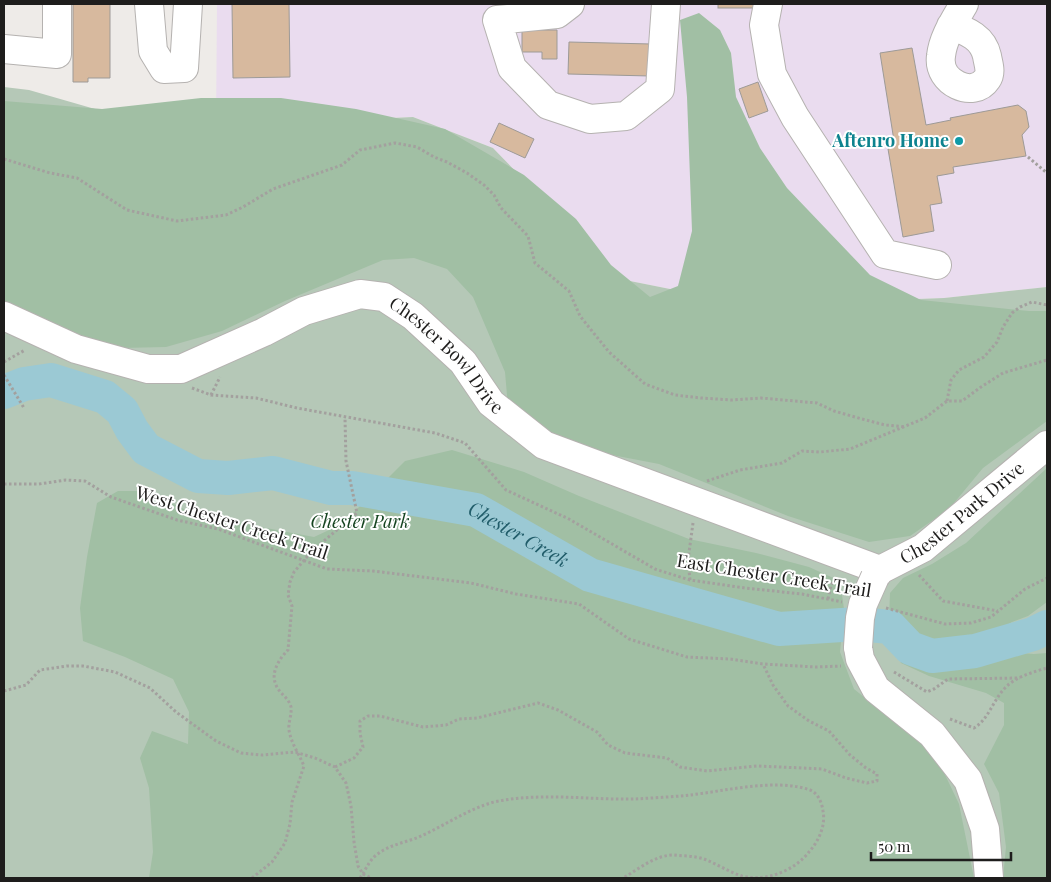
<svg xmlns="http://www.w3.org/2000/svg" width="1051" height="882" font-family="'Playfair Display',serif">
<rect width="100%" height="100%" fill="#eeebe8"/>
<polygon fill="#eadcef" points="217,4 1047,4 1047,287 944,298 812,303 690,293 620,279 493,148 413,117 216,125"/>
<polygon fill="#b5c8b7" points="4,87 29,90 154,126 244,125 413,117 493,148 620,279 690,293 812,303 944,298 1047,287 1047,878 4,878"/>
<g fill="#a1bfa4">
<polygon points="699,13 720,30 731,53 736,97 760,148 787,188 870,275 921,300 1029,311 1047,311 1047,421 983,468 949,509 910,536 869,542 788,516 659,464 560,445 508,407 505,372 473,297 447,269 414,258 383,260 285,301 222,331 166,347 120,348 70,339 4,305 4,101 102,109 201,98 281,98 356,109 445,129 524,175 576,219 611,265 650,297 678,286 692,231 687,97 680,20"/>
<polygon points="452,450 524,472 579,496 689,539 756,553 809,567 840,581 844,609 840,652 854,689 936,756 959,804 974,878 149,878 153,852 149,788 140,758 152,731 188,744 189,712 173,679 125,657 83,641 80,608 87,557 97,503 118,491 146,491 186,510 245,524 314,537 342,524 405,461"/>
<path d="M1047,468V602L1028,616L1012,622L994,633V641C977,644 948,647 931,643C916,639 901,629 889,620L890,593L903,578L932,564L966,543Z"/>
<polygon points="894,641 912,654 946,664 985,658 994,651 1034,654 1047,653 1047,878 1003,878 1006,847 999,793 984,764 1004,725 1004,703 986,693 929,676 901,663"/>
</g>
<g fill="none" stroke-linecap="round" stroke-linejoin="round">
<path stroke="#9bc9d4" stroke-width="34" id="s1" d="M4,392L24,384L51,380L105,397L122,411L132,430L146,449L198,476L228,478L273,473L331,488H352L476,510L590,575L779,629L858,624L890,627L910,648L932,656L975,651L1033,634L1047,627"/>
</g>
<g fill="#d7b99e" stroke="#9d9a97">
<polygon points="73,4 110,4 110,78 88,78 88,82 73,82"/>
<polygon points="232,4 289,4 290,77 233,78"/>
<rect x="718" y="4" width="37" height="4"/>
<polygon points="522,30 557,30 557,59 542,59 542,52 522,52"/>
<polygon points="569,42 651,44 650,76 568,74"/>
<polygon points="912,48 926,125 951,120 950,118 1018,105 1026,111 1029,127 1022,135 1026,156 953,167 954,173 937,176 942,203 930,205 934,231 903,237 888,149 895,147 880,53"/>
<polygon points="758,82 768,111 749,118 739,89"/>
<polygon points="499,123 534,139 525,158 490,142"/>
</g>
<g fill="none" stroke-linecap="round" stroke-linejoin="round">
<g stroke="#b5b2b0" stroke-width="30">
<g id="minor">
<polyline points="149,4 153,51 164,69 184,68 188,4"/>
<polyline points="570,4 557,14 497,20 512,68 548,105 590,119 626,116 660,89 666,4"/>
<polyline points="768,4 764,25 772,74 795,117 885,254 937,265"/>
<path d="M951,26C968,31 983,38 987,56C988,63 992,72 987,79C974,99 937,83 941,56C943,37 955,20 964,4"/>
<polyline points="4,49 57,54 57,4"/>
<path id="s2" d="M4,316L76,349L148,369H181L264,332L304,311L360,294L384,297L413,316L463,362L491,403L544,445L880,570"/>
<path id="s3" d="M875,577L880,570L923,548L1047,445"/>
<polyline points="858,647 860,659 876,689 932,734 968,780 985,829 989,878"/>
</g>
</g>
<g stroke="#a3a09e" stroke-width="3" stroke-dasharray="2.5 2.5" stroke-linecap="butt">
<polyline points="1028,157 1047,173"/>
<polyline points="4,159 50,173 77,178 127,210 177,221 226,215 243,207 273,189 342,165 360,150 395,143 417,147 434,157 447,162 467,173 484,185 494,195 501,208 528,236 535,263 569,291 580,316 592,331 609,352 645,384 675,395 701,398 732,400 761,398 817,403 834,411 862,419 885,425 906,427"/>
<polyline points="4,362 25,350"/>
<polyline points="4,375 24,408"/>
<polyline points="192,388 211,395 256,398 297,408 435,433 465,443 506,490 569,519 655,569 690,580 745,588 802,594 842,602"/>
<polyline points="211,395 220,377"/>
<polyline points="947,401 951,380 959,370 984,357 997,342 1003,327 1012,313 1020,307 1032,302 1047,305"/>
<polyline points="707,481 740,470 782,463 802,451 820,452 850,449 925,418 947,401 962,401 981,387 1003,373 1047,360"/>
<polyline points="4,484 39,484 66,480 85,481 111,497 177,520 218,529 327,569 373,571 471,583 516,594 579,604 629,639 687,657 730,659 763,664 816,667 841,666"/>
<polyline points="919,575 943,601 998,611"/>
<polyline points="690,580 688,560 693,523"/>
<polyline points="828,599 831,585 836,577"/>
<polyline points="886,608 945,624 971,623 991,617 1025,589 1047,578"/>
<polyline points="894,672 927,692 934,689 948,679 1020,678"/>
<polyline points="4,691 26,685 40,670 67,666 83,666 115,672 150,688 176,712 216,741 241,753 262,755 295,752 315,758 335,767 346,783 351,806 354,842 358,866 363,874 371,878"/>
<path d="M950,719L974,728C989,719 993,700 1005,688C1015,677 1033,672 1047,668"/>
<polyline points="335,767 354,758 363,747 360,733 360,721 368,716 380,716 423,727 446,725 459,719 477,718 538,703 558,710 597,732 608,745 625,753 667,758 680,767 707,771 757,766 803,768 822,769 846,778 867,783 877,781 877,774 866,768 850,755 829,731 809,721 788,706 773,685 763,664"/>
<path d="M252,878L272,862L285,843L290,824L292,802L304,766C299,754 291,743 289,730C288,723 292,715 291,707C289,698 279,693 276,685C270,672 280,658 288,650L292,606L288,595L290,582L294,572L312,551L357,513L346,461L345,418"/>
<path d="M360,878C365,871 368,863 374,857C387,845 404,843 419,837C444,826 468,809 494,802C540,792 588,800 634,799C652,798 672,797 690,795C725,791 776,778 810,790C818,793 822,803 823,811C826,826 818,842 809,852C794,871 766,882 742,876C729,872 717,864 704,859C695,856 684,856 674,855C655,855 639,869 623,878"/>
</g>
<use href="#minor" stroke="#fff" stroke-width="28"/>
<g stroke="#b5b2b0" stroke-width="30" stroke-linecap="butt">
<polyline id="minor-bridge" points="858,647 860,618 863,604 875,577"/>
</g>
<use href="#minor-bridge" stroke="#fff" stroke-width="28"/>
</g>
<circle fill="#0f9aa8" stroke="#fff" stroke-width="2" cx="959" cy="141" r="5"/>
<g text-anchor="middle" stroke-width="4" stroke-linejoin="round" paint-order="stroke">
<g font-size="18" font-weight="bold" fill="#0d838f" stroke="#fff" text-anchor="end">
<text x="949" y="147">Aftenro Home</text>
</g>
<g font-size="18" fill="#1e1d1c" stroke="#fff">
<text dy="6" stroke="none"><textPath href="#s2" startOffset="492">Chester Bowl Drive</textPath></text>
<text dy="6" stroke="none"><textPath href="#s3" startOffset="109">Chester Park Drive</textPath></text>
<text transform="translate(232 523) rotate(18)" y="6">West Chester Creek Trail</text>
<text transform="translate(774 576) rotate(9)" y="6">East Chester Creek Trail</text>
</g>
<g font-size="18" font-style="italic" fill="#154420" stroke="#fff">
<text x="360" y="528">Chester Park</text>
</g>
<g font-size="19" font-style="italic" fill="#215d6a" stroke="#fff">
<text dy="7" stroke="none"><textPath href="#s1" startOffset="562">Chester Creek</textPath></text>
</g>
</g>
<rect width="1051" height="882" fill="none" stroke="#1e1d1c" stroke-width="10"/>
<path d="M871 852v8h140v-8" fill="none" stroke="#1e1d1c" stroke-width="2.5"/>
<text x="878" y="852" font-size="15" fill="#1e1d1c" stroke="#ffffff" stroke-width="4" paint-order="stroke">50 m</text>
</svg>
